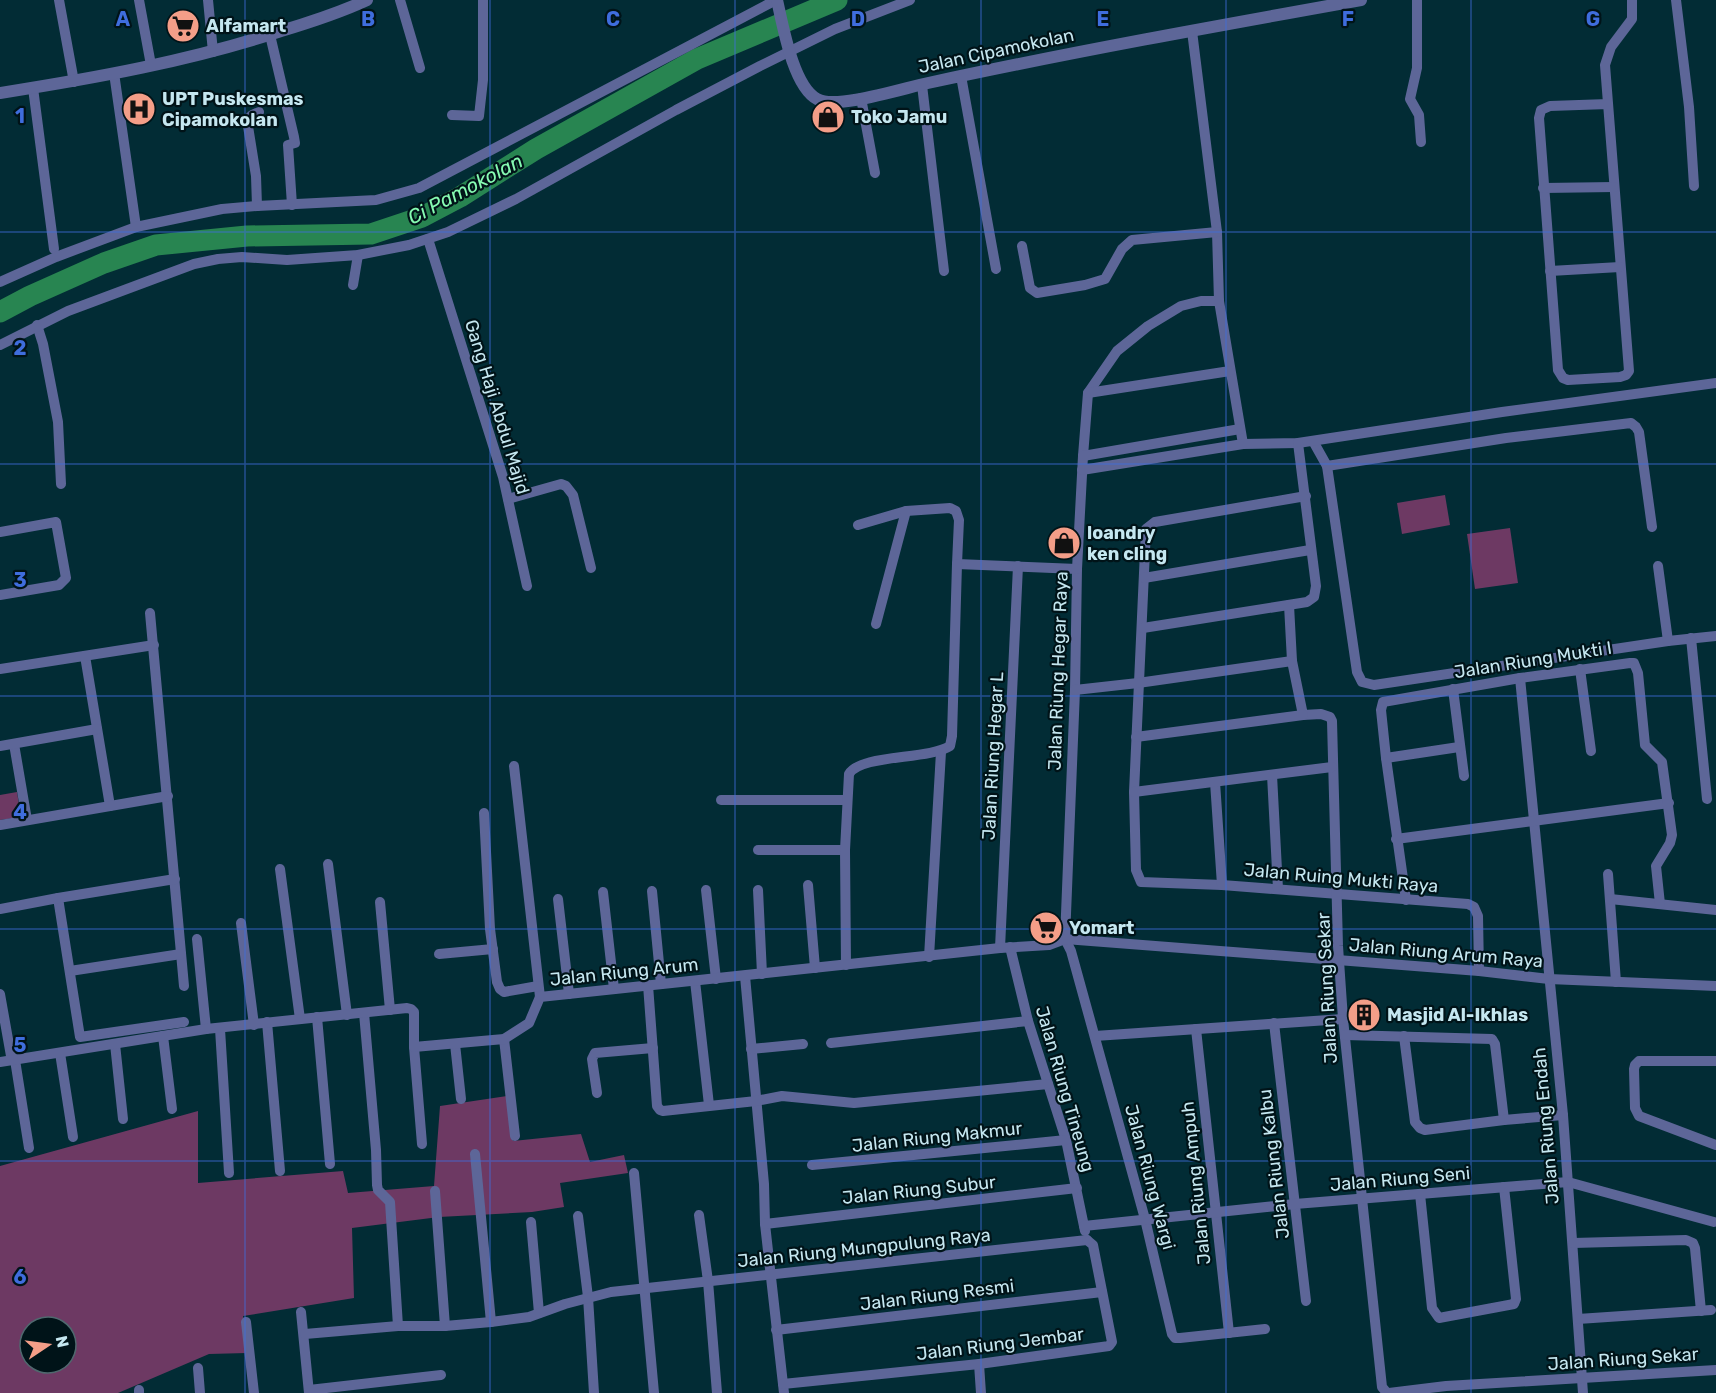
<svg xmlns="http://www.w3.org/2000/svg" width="1716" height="1393" font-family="Rubik,sans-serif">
<rect width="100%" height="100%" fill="#022c35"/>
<g fill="#6d3963" fill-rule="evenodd">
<polygon points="1445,495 1450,525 1402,534 1397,503"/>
<polygon points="1510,528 1518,583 1475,589 1467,534"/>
<polygon points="17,792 21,817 0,820 0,795"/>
<path d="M507,1096L513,1141L581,1134L590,1162L624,1155L628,1173L560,1183L564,1207L532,1212L439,1217L352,1228L354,1298L243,1316L247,1353L209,1354L118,1393H0V1166L198,1111V1183L343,1171L348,1193L434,1186L440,1106ZM30,1327H66V1363H30Z"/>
</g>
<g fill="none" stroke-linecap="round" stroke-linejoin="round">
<polyline stroke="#288551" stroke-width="21" points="0,312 30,296 104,263 156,245 247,236 371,234 422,217 460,197 536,149 697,59 837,0"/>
<g stroke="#5d6698" stroke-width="10">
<polyline points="59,0 74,82"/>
<polyline points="139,0 151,65"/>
<polyline points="208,0 213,52"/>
<polyline points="400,0 420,68"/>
<polyline points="1417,0 1417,68 1410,99 1419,115 1421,142"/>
<polyline points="1676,0 1689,107 1694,186"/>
<polyline points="1192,31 1217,232 1219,301 1243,444"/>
<polyline points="270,35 294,137 295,143 288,145 292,205"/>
<polyline points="114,73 136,227"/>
<polyline points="961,76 996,269"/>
<polyline points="922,85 944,271"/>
<polyline points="33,88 54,249"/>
<polyline points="861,98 875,173"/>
<polyline points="1608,104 1550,106 1541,110 1539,118 1558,370 1563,378 1568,380 1620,377 1626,375 1629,371 1605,65 1611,47 1632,19 1632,0"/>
<polyline points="452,115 479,116 483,80 483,0"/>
<polyline points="1543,188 1614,187"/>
<polyline points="257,206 256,176 247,120 252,115 259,112"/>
<polyline points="428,239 503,477 527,586"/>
<polyline points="1022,246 1030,288 1037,293 1085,285 1105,279 1122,249 1132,240 1217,232"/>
<polyline points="1550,271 1620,267"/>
<polyline points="0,282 56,257 136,227 222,209 257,206 376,200 419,188 776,0"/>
<polyline points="353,285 358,255"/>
<polyline points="1219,301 1201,301 1181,306 1148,326 1117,351 1088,393 1083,456 1077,569 1075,690 1065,939 1071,951 1145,1219 1172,1334 1175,1338 1180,1338 1265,1329"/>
<polyline points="37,325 43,344 58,422 61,484"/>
<polyline points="0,345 68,311 194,264 218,259 242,257 287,260 358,255 409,245 448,232 516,199 676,110 760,66 835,29 910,0"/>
<polyline points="1088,393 1230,371"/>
<polyline points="1313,441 1327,466"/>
<polyline points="1083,456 1240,429"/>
<polyline points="1082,470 1243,444 1298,443 1502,412 1716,383"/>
<polyline points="1306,496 1155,522 1146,529 1134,792 1136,870 1141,882 1222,885 1468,904 1474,907 1478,916 1479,971"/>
<polyline points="508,499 561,484 566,486 573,495 591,568"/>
<polyline points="858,525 906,511 950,508 956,511 959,520 957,564 1077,569"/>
<polyline points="1652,527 1639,432 1636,427 1631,423 1506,438 1327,466 1357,672 1362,682 1374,685 1668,641 1716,636"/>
<polyline points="0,532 56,522 66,578 59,585 0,595"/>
<polyline points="1658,566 1668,641"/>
<polyline points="1144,578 1310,550"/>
<polyline points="1289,605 1292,661 1303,715 1321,714 1330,717 1332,721 1338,946 1343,1019 1382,1387 1387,1393"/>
<polyline points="150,613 184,986"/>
<polyline points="876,624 906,511"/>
<polyline points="1143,628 1307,602 1314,597 1316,586 1298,443"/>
<polyline points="1691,638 1707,799"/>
<polyline points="85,656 110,806"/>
<polyline points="0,669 154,645"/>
<polyline points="1580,669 1591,751"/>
<polyline points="1520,678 1563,1115 1583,1393"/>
<polyline points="1453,689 1464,776"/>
<polyline points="1075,690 1138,683 1292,661"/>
<polyline points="1136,737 1303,715"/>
<polyline points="14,744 27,820"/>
<polyline points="0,746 97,729"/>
<polyline points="1386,758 1459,747"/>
<polyline points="514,766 540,997"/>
<polyline points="1272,775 1278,889"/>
<polyline points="1215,782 1222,885"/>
<polyline points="1134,792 1332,767"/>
<polyline points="721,800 846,800"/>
<polyline points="484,813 490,929 497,982 500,989 504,992 538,986"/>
<polyline points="0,825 168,796"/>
<polyline points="1396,839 1669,803"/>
<polyline points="758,850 845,850"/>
<polyline points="328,864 347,1015"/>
<polyline points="280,869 300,1019"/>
<polyline points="1608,874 1616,982"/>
<polyline points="808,885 815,968"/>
<polyline points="706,890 716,979"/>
<polyline points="758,890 762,974"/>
<polyline points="652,891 661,984"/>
<polyline points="603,892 614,989"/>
<polyline points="58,898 80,1037 184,1022"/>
<polyline points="558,899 569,994"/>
<polyline points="1610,899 1716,910"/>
<polyline points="1406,900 1386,758 1381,710 1383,702 1520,678 1630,663 1634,663 1638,673 1645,745 1662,762 1672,835 1670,843 1656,866 1660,904"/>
<polyline points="380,902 390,1010"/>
<polyline points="0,909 58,898 175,879"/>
<polyline points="241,923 254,1025"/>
<polyline points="197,939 206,1029"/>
<polyline points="1010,947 1028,1021 1066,1140 1085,1231"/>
<polyline points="1000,948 1018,566"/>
<polyline points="439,954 493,949"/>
<polyline points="929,957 941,752"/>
<path d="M846,965L845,850L849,774C861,754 928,760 950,746L952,736L957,564"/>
<polyline points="70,971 181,954"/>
<polyline points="745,976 764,1184 765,1224 784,1393"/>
<polyline points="695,981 709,1105"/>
<polyline points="648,985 657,1106 660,1110 663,1111 756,1101 782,1096 854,1103 1048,1084"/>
<polyline points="0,994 11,1056 15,1060 29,1148"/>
<polyline points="364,1013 376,1150 377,1185 378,1190 390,1202 398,1326"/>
<polyline points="317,1017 330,1164"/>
<polyline points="267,1022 280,1171"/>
<polyline points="1274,1023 1306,1301"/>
<polyline points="220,1029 229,1173"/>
<polyline points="1196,1029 1229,1333"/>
<polyline points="1345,1035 1492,1039 1495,1044 1504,1120"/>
<polyline points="163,1036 172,1109"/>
<polyline points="1095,1036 1343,1019"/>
<polyline points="1404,1036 1415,1122 1420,1128 1425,1130 1504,1120 1563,1115"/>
<polyline points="504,1039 515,1136"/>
<polyline points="831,1043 1028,1021"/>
<polyline points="115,1044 123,1119"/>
<polyline points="455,1044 461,1099"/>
<polyline points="414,1047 422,1144"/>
<polyline points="751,1049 803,1044"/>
<polyline points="60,1053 73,1137"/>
<polyline points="1716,1061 1639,1061 1635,1065 1634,1069 1635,1108 1639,1116 1716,1145"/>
<polyline points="0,1062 206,1029 407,1008 411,1009 414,1012 414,1047 504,1039 529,1023 540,997 1000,948 1049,945 1065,939 1479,971 1549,979 1716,986"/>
<polyline points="597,1093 592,1059 595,1053 653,1048"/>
<polyline points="475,1154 491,1322"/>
<polyline points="812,1165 1066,1140"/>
<polyline points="634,1173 654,1393"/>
<polyline points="435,1191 445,1326"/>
<polyline points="1420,1194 1432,1308 1439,1318 1514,1304 1516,1299 1504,1187"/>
<polyline points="699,1215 708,1281 717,1393"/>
<polyline points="578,1216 588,1297 594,1393"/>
<polyline points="531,1222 539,1313"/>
<polyline points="765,1224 1077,1188"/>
<polyline points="1084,1226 1295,1204 1568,1182 1714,1222"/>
<polyline points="1573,1243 1686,1240 1693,1243 1695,1248 1701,1311"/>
<polyline points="301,1312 309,1393"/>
<polyline points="1578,1319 1711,1310"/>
<polyline points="246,1322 254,1393"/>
<polyline points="776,1330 1102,1292"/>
<polyline points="305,1334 398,1326 445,1326 491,1322 529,1317 565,1304 611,1292 1087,1240"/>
<polyline points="979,1364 981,1393"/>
<polyline points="198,1368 200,1393"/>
<polyline points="783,1384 979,1364 1109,1346 1112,1342 1093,1245 1087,1240"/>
<polyline points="139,1390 139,1393"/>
<polyline points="309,1390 441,1375"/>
<polyline points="1389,1393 1446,1386 1716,1370"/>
</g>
<g stroke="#5d6698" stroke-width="12">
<path d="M777,0C783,26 793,86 817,99C836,110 904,88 928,83C1071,52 1216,26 1361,0"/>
<path d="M0,93C95,78 190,61 281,31C311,22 339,13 367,0"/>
</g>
</g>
<path fill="none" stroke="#3f6ddd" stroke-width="1.5" stroke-opacity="0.55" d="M245,0V1393M490,0V1393M735,0V1393M981,0V1393M1226,0V1393M1471,0V1393M0,232H1716M0,464H1716M0,696H1716M0,929H1716M0,1161H1716"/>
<defs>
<g id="supermarket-disc" transform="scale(1.725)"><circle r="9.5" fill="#f49e88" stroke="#001318"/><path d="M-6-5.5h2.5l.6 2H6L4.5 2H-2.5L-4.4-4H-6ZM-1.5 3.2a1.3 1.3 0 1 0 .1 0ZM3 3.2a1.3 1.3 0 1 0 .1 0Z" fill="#111"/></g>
<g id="hospital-disc" transform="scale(1.725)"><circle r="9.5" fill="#f49e88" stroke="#001318"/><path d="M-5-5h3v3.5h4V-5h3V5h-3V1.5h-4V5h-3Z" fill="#111"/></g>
<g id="shop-disc" transform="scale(1.725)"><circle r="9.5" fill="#f49e88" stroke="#001318"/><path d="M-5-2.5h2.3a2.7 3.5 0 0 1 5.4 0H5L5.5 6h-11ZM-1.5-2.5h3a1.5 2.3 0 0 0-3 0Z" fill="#111"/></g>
<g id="building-disc" transform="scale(1.725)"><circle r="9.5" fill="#f49e88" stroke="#001318"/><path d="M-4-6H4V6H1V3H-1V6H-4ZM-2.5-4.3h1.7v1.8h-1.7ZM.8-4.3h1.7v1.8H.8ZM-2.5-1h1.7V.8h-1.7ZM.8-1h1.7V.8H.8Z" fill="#111"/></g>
</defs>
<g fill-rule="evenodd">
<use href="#supermarket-disc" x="183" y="26"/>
<use href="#hospital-disc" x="139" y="109"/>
<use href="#shop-disc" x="828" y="117"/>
<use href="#shop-disc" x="1064" y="543"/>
<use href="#supermarket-disc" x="1046" y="928"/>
<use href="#building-disc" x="1364" y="1015"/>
</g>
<g text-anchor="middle" stroke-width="4.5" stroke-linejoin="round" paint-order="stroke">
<g font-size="18" font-weight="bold" fill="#c5e7f0" stroke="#001318" text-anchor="start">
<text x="206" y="32">Alfamart</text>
<text x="162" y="105">UPT Puskesmas<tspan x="162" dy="21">Cipamokolan</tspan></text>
<text x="851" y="123">Toko Jamu</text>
<text x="1087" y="539">loandry<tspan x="1087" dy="21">ken cling</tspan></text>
<text x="1069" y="934">Yomart</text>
<text x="1387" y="1021">Masjid Al-Ikhlas</text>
</g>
<g font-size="18" fill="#c5e7f0" stroke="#001318">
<text transform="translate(996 51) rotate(-12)" y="6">Jalan Cipamokolan</text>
<text transform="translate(497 407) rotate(73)" y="6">Gang Haji Abdul Majid</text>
<text transform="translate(1533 660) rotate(-9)" y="6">Jalan Riung Mukti I</text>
<text transform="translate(1058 671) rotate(-88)" y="6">Jalan Riung Hegar Raya</text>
<text transform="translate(993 756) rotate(-87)" y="6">Jalan Riung Hegar L</text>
<text transform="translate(1341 878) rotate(5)" y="6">Jalan Ruing Mukti Raya</text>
<text transform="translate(1446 953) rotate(5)" y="6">Jalan Riung Arum Raya</text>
<text transform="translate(624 972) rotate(-6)" y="6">Jalan Riung Arum</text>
<text transform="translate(1327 988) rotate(-93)" y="6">Jalan Riung Sekar</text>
<text transform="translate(1065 1089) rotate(74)" y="6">Jalan Riung Tineung</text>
<text transform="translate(1546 1126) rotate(-95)" y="6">Jalan Riung Endah</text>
<text transform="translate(937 1137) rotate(-6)" y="6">Jalan Riung Makmur</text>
<text transform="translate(1274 1164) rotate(-97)" y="6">Jalan Riung Kalbu</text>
<text transform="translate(1150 1177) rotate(75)" y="6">Jalan Riung Wargi</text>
<text transform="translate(1400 1179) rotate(-5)" y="6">Jalan Riung Seni</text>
<text transform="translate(1196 1183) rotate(-96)" y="6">Jalan Riung Ampuh</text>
<text transform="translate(919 1190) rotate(-6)" y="6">Jalan Riung Subur</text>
<text transform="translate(864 1248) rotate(-6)" y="6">Jalan Riung Mungpulung Raya</text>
<text transform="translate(937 1295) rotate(-7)" y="6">Jalan Riung Resmi</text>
<text transform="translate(1000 1344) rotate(-7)" y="6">Jalan Riung Jembar</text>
<text transform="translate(1623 1359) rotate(-4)" y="6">Jalan Riung Sekar</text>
</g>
<g font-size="20" font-style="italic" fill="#86fbb2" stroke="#001318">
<text transform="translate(465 189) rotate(-28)" y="7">Ci Pamokolan</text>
</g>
</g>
<g font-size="20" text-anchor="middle" font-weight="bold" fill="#3f6ddd" stroke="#001318" stroke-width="4.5" stroke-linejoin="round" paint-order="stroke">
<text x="123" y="26">A</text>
<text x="368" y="26">B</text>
<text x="613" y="26">C</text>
<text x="858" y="26">D</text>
<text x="1103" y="26">E</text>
<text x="1348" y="26">F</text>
<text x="1593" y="26">G</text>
<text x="20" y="123">1</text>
<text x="20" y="355">2</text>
<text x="20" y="587">3</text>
<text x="20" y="819">4</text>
<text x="20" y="1052">5</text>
<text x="20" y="1284">6</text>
</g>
<g transform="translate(48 1345) rotate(77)"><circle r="28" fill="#001318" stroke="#4f686e" stroke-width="1.5"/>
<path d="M0-4.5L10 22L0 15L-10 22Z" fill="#f49e88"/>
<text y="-9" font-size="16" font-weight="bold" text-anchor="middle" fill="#c5e7f0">N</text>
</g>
</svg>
